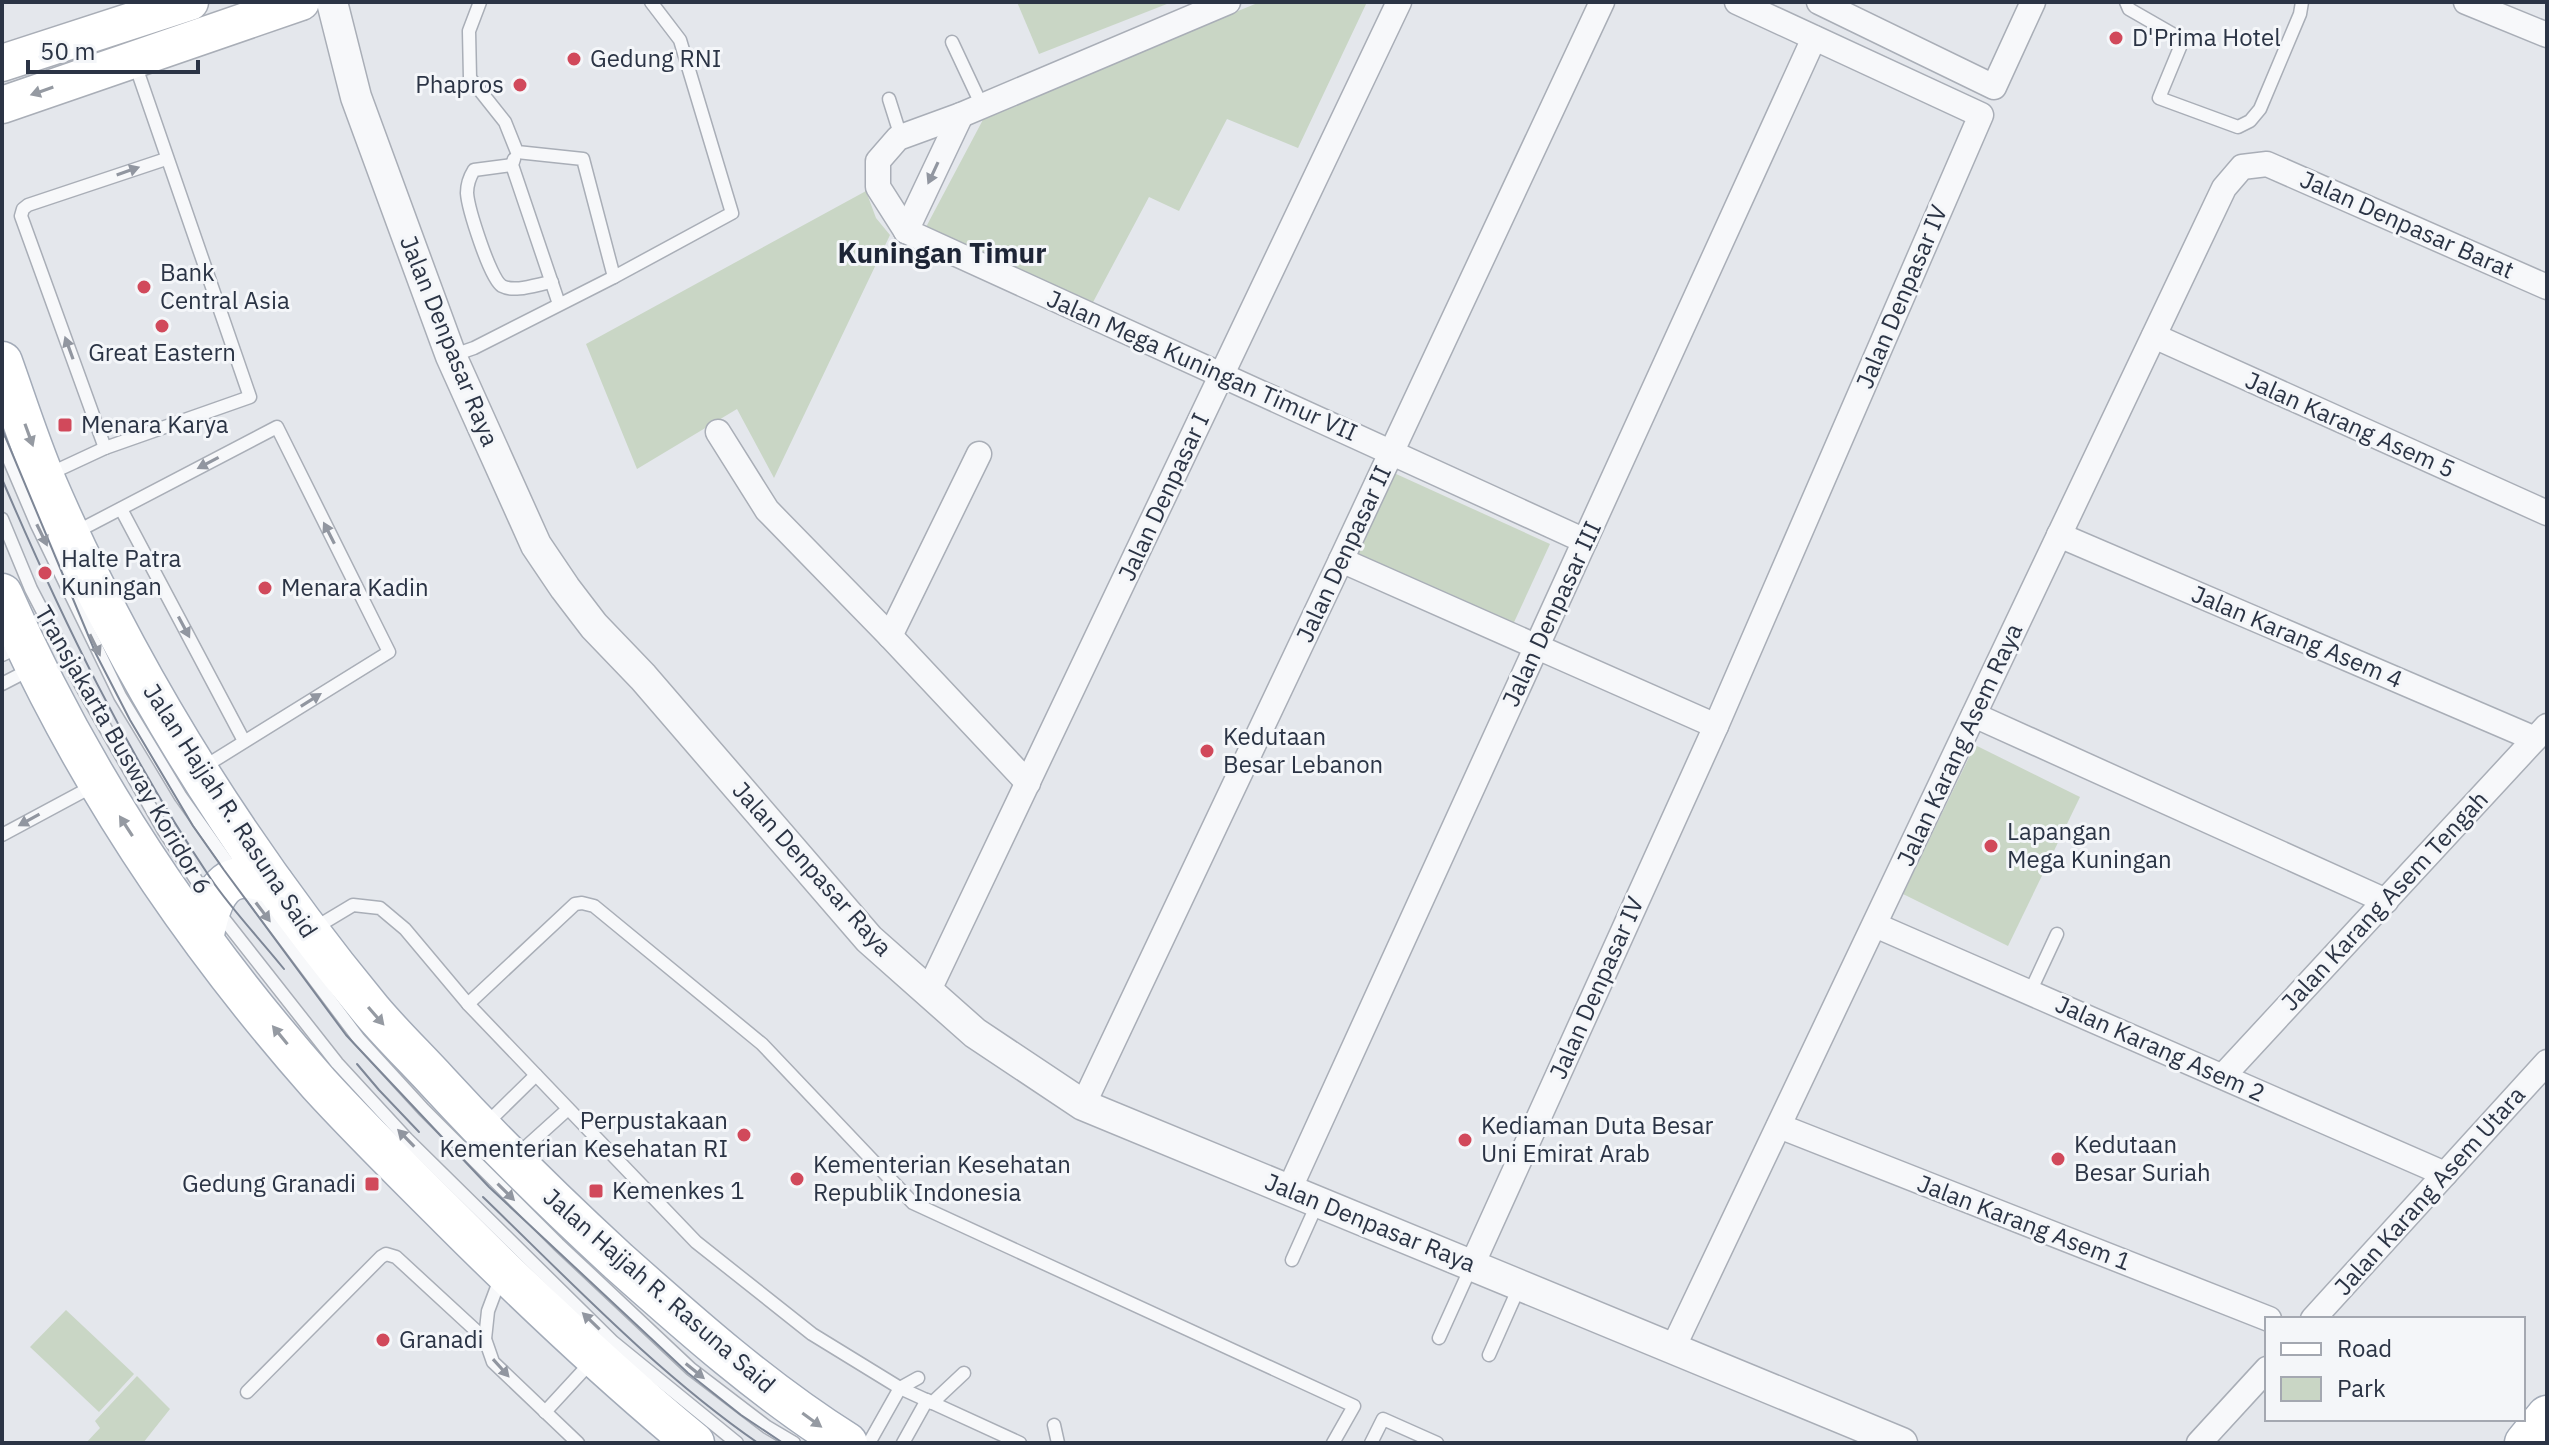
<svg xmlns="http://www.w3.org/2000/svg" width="2549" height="1445" font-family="'IBM Plex Sans',sans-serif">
<rect width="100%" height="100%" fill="#e4e7ec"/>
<g fill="#c9d6c5">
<polygon points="1017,2 1172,2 1039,54"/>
<polygon points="1260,2 1367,2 1298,148 1227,119 1179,211 1149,197 1091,306 926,227 986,114"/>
<polygon points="866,191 876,218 890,235 774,478 737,409 637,469 586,344"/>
<polygon points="1394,473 1550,544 1510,631 1354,559"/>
<polygon points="1975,745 2080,797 2008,946 1903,894"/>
<polygon points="66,1310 134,1374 99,1412 30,1347"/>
<polygon points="137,1376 170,1409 143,1443 86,1443 100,1428 95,1421"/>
</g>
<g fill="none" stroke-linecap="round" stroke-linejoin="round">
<g stroke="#a9aeb7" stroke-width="15">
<g id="service">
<polyline points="480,2 469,31 470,78 505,122 517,152 583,159 614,277"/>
<polyline points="2126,2 2129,9 2183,40 2159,98 2238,127 2250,121 2260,109 2300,14 2302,2"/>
<polyline points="952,42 982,106"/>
<polyline points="889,99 901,137"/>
<polyline points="514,159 512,165 559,304"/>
<path d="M512,165L474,170C469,178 467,184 467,193C468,208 490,279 502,286C515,293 538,284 552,282"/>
<polyline points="451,356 474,348 614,277 732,213 680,40 651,2"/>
<polyline points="2,443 37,525 120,696 181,797 234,872"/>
<polyline points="105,448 21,216 23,209 28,205 166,159"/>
<polyline points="47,475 105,448 250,397 134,61"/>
<polyline points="121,509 244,741"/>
<polyline points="2,519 31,589 82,687 164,831 212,904 337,1063 407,1139 613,1342 737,1443"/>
<polyline points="76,532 277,427 389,652 202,768"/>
<polyline points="2,655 21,646"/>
<polyline points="2,684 31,669"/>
<polyline points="2,835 95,785"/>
<polyline points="245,887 359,1039 424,1110 558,1244 691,1369 767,1427 794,1443"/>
<polyline points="313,929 353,905 380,908 405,929 468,1004 696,1242 812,1334 900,1388 1020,1443"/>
<polyline points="2030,992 2057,934"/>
<polyline points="468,1004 575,904 582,903 594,906 762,1044 913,1203 1354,1406 1333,1443"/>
<polyline points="484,1126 536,1075"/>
<polyline points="517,1155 568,1109"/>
<polyline points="1292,1260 1318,1202"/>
<polyline points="500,1279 488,1311 485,1339 493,1362 578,1443"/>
<polyline points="1439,1338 1472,1265"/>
<polyline points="1489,1355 1520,1285"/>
<polyline points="247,1392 381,1257 386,1254 396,1257 485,1339"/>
<polyline points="932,1403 964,1373"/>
<polyline points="545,1412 592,1361"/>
<polyline points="1054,1425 1058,1443"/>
<polyline points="869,1443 900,1388 918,1378"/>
<polyline points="903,1443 927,1400"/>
<polyline points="1371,1443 1383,1419 1437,1443"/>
</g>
</g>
<g stroke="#a9aeb7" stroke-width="27">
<g id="minor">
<polyline points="1819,2 1994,87 2033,2"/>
<polyline points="2466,2 2547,35"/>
<polyline points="906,231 1585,541"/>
<polyline points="906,231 878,187 878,161 898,138 961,115 1228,2"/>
<polyline points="906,231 961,115"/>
<polyline points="2154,336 2547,513"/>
<polyline points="718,432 767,510 890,636 1028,783"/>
<polyline points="2059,535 2535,739"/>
<polyline points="1341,560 1716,726"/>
<polyline points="890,636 979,454"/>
<polyline points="1974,715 2386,901"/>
<polyline points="1875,925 2445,1174"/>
<polyline points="928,992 1399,2"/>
<polyline points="2223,1076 2547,726"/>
<polyline points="1083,1105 1341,560 1602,2"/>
<polyline points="1779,1126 2269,1319"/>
<polyline points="1289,1190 1814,38"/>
<polyline points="1472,1265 1716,726 1981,115 1737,2"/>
<polyline points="2313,1319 2547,1062"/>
<polyline points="1673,1348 2224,188 2242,167 2267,164 2547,287"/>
<polyline points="2199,1443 2267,1369"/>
</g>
</g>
<g stroke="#a9aeb7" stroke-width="33">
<polyline id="tertiary" points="332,2 356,97 451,356 536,545 565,588 594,626 643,677 869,939 975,1033 1083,1105 1902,1443"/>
</g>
<g stroke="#a9aeb7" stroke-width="39">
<g id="secondary">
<polyline points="2,63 190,2"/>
<polyline points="2,105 301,2"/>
</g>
</g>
<g stroke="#a3abb8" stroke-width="43">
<g id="primary">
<path d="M2,362C16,401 29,442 45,480C127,671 239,850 371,1010C392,1035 416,1058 438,1082C495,1144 555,1203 617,1260C690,1325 764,1391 847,1443"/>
<path d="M2,594C80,773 190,938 319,1084C361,1130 406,1174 450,1218C528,1296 608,1372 694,1443"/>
<path d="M203,939C207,918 214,880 241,878C251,877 263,881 273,883"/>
<polyline points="2525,1443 2547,1416"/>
</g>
</g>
<use href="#service" stroke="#f7f8fa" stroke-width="12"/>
<use href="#minor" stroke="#f7f8fa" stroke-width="24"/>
<use href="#tertiary" stroke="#f7f8fa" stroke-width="30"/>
<use href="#secondary" stroke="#fff" stroke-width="36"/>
<use href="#primary" stroke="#fff" stroke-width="40"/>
<g stroke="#7d8696" stroke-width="2">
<polyline points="2,429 96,654 130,720 193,826 224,870 346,1035 489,1187 688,1373 741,1415 783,1443"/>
<path d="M2,479C61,617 127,754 211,879C232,910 260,939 284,969"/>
<polyline points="357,1064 379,1090 419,1132"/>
<path d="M483,1197C572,1283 657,1373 758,1443"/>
</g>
</g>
<defs><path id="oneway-solid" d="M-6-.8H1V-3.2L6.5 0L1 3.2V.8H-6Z" transform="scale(2)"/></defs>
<g fill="#959aa2">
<use href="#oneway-solid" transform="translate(42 91) rotate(161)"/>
<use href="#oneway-solid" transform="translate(29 435) rotate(70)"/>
<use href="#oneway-solid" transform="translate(126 826) rotate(-123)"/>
<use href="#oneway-solid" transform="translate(376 1016) rotate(49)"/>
<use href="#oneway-solid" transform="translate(280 1035) rotate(-129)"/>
<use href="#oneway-solid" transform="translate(812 1420) rotate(36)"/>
</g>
<g fill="#9196a0">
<use href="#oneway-solid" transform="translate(128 171) rotate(-19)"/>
<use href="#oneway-solid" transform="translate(933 173) rotate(115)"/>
<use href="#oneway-solid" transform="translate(69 348) rotate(-110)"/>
<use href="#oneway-solid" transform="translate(208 463) rotate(152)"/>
<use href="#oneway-solid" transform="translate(329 533) rotate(-117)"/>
<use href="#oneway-solid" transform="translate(42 535) rotate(64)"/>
<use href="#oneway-solid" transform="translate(184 627) rotate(62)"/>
<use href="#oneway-solid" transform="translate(95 645) rotate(64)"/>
<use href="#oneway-solid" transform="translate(311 700) rotate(-32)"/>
<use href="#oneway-solid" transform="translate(29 820) rotate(151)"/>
<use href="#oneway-solid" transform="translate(263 912) rotate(53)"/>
<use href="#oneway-solid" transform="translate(406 1138) rotate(-134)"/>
<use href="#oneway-solid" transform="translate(506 1192) rotate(45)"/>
<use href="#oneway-solid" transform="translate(591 1321) rotate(-136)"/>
<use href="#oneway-solid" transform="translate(501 1368) rotate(48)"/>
<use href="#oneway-solid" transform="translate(695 1371) rotate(39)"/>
</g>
<g fill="#d1495b" stroke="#f4f6f9" stroke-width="3">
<circle cx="2116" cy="38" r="8"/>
<circle cx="574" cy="59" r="8"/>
<circle cx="520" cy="85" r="8"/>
<circle cx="144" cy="287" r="8"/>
<circle cx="162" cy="326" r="8"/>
<rect x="57" y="417" width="16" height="16" rx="4"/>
<circle cx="45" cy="573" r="8"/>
<circle cx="265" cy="588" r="8"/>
<circle cx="1207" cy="751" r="8"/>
<circle cx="1991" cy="846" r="8"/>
<circle cx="744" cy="1135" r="8"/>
<circle cx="1465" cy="1140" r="8"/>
<circle cx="2058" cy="1159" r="8"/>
<circle cx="797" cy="1179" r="8"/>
<rect x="364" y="1176" width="16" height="16" rx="4"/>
<rect x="588" y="1183" width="16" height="16" rx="4"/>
<circle cx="383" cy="1340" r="8"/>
</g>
<g text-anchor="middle" stroke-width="6" stroke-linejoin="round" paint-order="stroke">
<g font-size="24" fill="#2b3445" stroke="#f4f6f9" text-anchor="start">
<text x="2132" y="46">D'Prima Hotel</text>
<text x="590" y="67">Gedung RNI</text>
<text x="504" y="93" text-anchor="end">Phapros</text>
<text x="160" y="281">Bank<tspan x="160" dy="28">Central Asia</tspan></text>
<text x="162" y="361" text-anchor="middle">Great Eastern</text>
<text x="81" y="433">Menara Karya</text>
<text x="61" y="567">Halte Patra<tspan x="61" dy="28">Kuningan</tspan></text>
<text x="281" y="596">Menara Kadin</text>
<text x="1223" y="745">Kedutaan<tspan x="1223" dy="28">Besar Lebanon</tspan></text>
<text x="2007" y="840">Lapangan<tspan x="2007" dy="28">Mega Kuningan</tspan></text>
<text x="728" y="1129" text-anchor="end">Perpustakaan<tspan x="728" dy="28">Kementerian Kesehatan RI</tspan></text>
<text x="1481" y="1134">Kediaman Duta Besar<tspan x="1481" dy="28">Uni Emirat Arab</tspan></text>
<text x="2074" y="1153">Kedutaan<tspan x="2074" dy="28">Besar Suriah</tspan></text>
<text x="813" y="1173">Kementerian Kesehatan<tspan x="813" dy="28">Republik Indonesia</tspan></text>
<text x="356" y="1192" text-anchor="end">Gedung Granadi</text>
<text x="612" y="1199">Kemenkes 1</text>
<text x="399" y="1348">Granadi</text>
</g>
<g font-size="24" fill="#2b3445" stroke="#f4f6f9">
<text transform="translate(2407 225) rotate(24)" y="8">Jalan Denpasar Barat</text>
<text transform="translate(1902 297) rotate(-67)" y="8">Jalan Denpasar IV</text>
<text transform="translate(449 341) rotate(68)" y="8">Jalan Denpasar Raya</text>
<text transform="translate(1202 366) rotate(24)" y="8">Jalan Mega Kuningan Timur VII</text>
<text transform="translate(2350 425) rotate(24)" y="8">Jalan Karang Asem 5</text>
<text transform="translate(1164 497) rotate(-65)" y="8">Jalan Denpasar I</text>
<text transform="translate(1344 554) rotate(-65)" y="8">Jalan Denpasar II</text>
<text transform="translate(1552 614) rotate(-65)" y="8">Jalan Denpasar III</text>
<text transform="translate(2297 637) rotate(23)" y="8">Jalan Karang Asem 4</text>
<text transform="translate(1960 745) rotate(-65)" y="8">Jalan Karang Asem Raya</text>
<text transform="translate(123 750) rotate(60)" y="8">Transjakarta Busway Koridor 6</text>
<text transform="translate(230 811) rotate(57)" y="8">Jalan Hajjah R. Rasuna Said</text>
<text transform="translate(812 869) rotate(48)" y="8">Jalan Denpasar Raya</text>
<text transform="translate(2385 901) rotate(-47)" y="8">Jalan Karang Asem Tengah</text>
<text transform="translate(1597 988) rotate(-66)" y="8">Jalan Denpasar IV</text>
<text transform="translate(2160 1049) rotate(24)" y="8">Jalan Karang Asem 2</text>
<text transform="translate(2430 1191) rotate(-48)" y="8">Jalan Karang Asem Utara</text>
<text transform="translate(1370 1223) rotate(22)" y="8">Jalan Denpasar Raya</text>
<text transform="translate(2024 1223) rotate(21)" y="8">Jalan Karang Asem 1</text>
<text transform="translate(659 1291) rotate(41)" y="8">Jalan Hajjah R. Rasuna Said</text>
</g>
<g font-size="28" font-weight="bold" fill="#1d2536" stroke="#f4f6f9">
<text x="942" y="263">Kuningan Timur</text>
</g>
</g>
<rect width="2549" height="1445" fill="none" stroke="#2b3445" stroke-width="8"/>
<rect x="2265" y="1317" width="260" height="104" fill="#f4f6f9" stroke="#a4a8b1" stroke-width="2"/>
<rect x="2281" y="1343" width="40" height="12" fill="#ffffff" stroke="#a4a8b1" stroke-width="2"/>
<text x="2337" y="1357" font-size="24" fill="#2b3445">Road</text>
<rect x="2281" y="1377" width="40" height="24" fill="#c9d6c5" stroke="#a4a8b1" stroke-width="2"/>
<text x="2337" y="1397" font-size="24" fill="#2b3445">Park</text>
<path d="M28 60v12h170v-12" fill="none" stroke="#2b3445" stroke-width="4"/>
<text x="40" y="60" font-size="24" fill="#2b3445" stroke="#f4f6f9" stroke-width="6" paint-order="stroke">50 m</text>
</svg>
